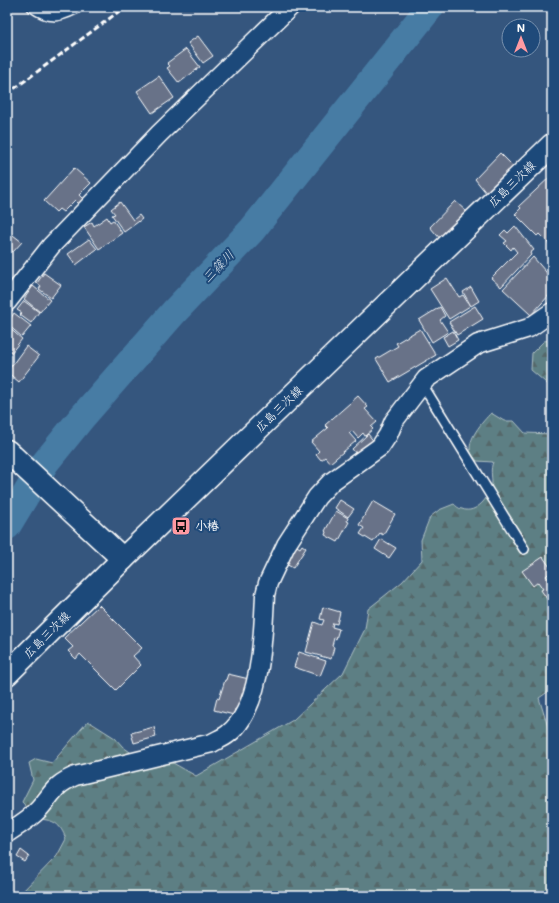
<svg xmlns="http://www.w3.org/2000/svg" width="559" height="903" font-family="Mali,'Klee One',sans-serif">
<defs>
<pattern id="forest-firs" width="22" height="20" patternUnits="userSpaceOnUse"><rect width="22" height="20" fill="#5d7f84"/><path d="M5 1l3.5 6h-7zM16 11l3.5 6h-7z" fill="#55686b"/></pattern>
</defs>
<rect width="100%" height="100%" fill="#35567e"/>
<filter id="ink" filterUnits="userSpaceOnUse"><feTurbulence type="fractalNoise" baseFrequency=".025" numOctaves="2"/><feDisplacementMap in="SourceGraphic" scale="8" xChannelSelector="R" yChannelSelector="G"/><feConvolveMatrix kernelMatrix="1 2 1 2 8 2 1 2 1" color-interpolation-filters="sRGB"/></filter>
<g filter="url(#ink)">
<g fill="url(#forest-firs)" stroke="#aebfc2">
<polygon points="552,340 552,388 531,370 532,353 544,341"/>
<path d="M491,413L504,421H514L525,433L552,434V689L539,698L552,740V896H18L57,856L66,839C60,823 54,820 38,819L22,802L33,780L29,763L36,759L52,763L88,721L115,738L123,747L146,763H173L196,776L293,720L343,673L365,629L368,609L402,582L422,560L421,540L430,517L439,510L454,504C456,506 459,509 462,509C476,515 491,496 492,483C492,475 490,470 493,462L477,461C475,458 472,455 471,453C466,440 483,421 491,413Z"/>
</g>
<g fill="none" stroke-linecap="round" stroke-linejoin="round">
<polyline stroke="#477ca4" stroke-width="28" points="7,526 45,463 83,416 174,312 252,230 430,7"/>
</g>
<g fill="#687288" stroke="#fff">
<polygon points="198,36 213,56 203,63 188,43"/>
<polygon points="186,49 200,67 179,83 167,68 170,66 167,63"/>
<polygon points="159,76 174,98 152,113 137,91"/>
<polygon points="500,153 514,167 487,194 475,179"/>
<polygon points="74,168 91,183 79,195 83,199 79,204 75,200 63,212 59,209 56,212 44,201"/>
<polygon points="552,175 552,247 539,234 537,236 515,214 521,208 519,206"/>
<polygon points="455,201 468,213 442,241 430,227"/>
<polygon points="120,202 133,220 139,215 142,219 124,232 112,215 115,214 111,209"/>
<polygon points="107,217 110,222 113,220 122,233 99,249 84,227 92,222 94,226"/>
<polygon points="515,226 534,250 530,253 531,255 501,287 491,278 517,252 513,247 511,250 504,243 507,241 500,235 505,230 508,233"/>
<polygon points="9,232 22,242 13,252 7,247 7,235"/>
<polygon points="89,239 97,249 76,265 68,254"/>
<polygon points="533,257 552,279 552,292 531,315 503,289"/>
<polygon points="44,273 61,285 51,298 39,289 41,286 37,283"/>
<polygon points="447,278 459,297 463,295 470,306 449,319 430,289"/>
<polygon points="33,286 50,300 40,312 24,299"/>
<polygon points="471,287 479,301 471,306 463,292"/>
<polygon points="24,301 39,312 31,323 20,315 22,313 17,310"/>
<polygon points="475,306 483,319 457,335 449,322"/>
<polygon points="440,307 445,316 440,320 448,332 432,342 419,320"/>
<polygon points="14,313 31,326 22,337 7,324"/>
<polygon points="7,326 22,339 7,358"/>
<polygon points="420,329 436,355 390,382 376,359 398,346 396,343"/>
<polygon points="453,331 458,340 448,346 443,337"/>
<polygon points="26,346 39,356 19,382 7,372"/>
<polygon points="358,396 368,407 365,409 377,422 371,427 373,429 365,436 363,433 358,438 352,431 349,433 356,441 330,463 325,457 321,460 316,454 319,451 311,442 328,428 325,425"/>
<polygon points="368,434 375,443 358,456 352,449"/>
<polygon points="340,500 354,509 348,517 335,508"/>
<polygon points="373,501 395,514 383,535 380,533 373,542 360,534 364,528 359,525"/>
<polygon points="336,511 348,518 347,521 349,522 338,542 325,535 326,532 325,531"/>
<polygon points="381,539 396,548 389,558 375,549"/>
<polygon points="295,545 300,548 302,545 306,548 293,568 284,563"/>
<polygon points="543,557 552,570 546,576 552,583 552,600 549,602 541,590 543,589 538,582 533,586 522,571"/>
<polygon points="99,605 142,648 133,656 141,665 116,690 80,654 76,659 68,651 73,647 64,638"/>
<polygon points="323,607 340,612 337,624 333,623 332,627 339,629 336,639 334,638 332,646 334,647 331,659 306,652 314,622 322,625 324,620 320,619"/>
<polygon points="299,652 326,661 320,676 294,667"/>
<polygon points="228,674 249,679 244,701 240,701 238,710 235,709 234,715 214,710 217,698 219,699 225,680 226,680"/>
<polygon points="154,727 156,737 134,743 131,733"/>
<polygon points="21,850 29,856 25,862 17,857"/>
</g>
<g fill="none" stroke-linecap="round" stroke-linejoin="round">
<g stroke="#fff" stroke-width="12">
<g id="service">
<path d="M32,7C49,19 58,18 76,9"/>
<polyline points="422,384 524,549"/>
</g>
</g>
<g stroke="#fff" stroke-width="21">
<g id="minor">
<polyline points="7,302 51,246 159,134 290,7"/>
<path d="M7,833C18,826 30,819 39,809C54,792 53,786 75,776L212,743C217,740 223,738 228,734C262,708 263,635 265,595L268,583L286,545L317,497L331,482L380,447L388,435L394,421L426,379L478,344L529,328L552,312"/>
</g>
</g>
<g stroke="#fff" stroke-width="25">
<polyline id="tertiary" points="7,451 123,559"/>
</g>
<g stroke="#fff" stroke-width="25">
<polyline id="primary" points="7,674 123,559 552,145"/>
</g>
<use href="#service" stroke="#1f4a7a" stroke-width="9"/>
<use href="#minor" stroke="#1f4a7a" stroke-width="18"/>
<use href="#tertiary" stroke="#1f4a7a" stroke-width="22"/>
<use href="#primary" stroke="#1f4a7a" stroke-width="22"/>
<polyline stroke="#fff" stroke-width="3" stroke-dasharray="6 3" stroke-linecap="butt" points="7,94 125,7"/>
</g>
</g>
<defs>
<g id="bus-square" transform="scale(1)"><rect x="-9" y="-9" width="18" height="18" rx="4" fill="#ff9aa2" stroke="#1f4a7a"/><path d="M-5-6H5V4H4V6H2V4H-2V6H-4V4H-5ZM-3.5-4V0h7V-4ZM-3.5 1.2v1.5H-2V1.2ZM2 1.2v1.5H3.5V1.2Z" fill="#111"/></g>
</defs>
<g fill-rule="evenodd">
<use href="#bus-square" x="181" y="526"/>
</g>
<g text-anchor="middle" stroke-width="4" stroke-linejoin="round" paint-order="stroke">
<g font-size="12" fill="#fff" stroke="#1f4a7a">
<text transform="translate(512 184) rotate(-44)" y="4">広島三次線</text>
<text transform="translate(279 409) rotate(-44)" y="4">広島三次線</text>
<text transform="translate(47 635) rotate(-45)" y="4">広島三次線</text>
</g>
<g font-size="12" font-weight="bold" fill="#fff" stroke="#1f4a7a" text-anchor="start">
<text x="195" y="530">小椿</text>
</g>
<g font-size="13" font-style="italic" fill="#d1dee8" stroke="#1f4a7a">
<text transform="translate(218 266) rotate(-46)" y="5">三篠川</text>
</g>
</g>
<rect width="559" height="903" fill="none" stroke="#1f4a7a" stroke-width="24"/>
<rect x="12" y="12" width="535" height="879" fill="none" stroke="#fff" stroke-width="1.5" filter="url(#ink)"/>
<g transform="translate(521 38)"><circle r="19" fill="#1f4a7a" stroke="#7992af"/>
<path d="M0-3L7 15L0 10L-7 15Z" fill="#ff9aa2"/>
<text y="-6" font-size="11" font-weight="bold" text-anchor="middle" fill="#ffffff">N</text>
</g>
</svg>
